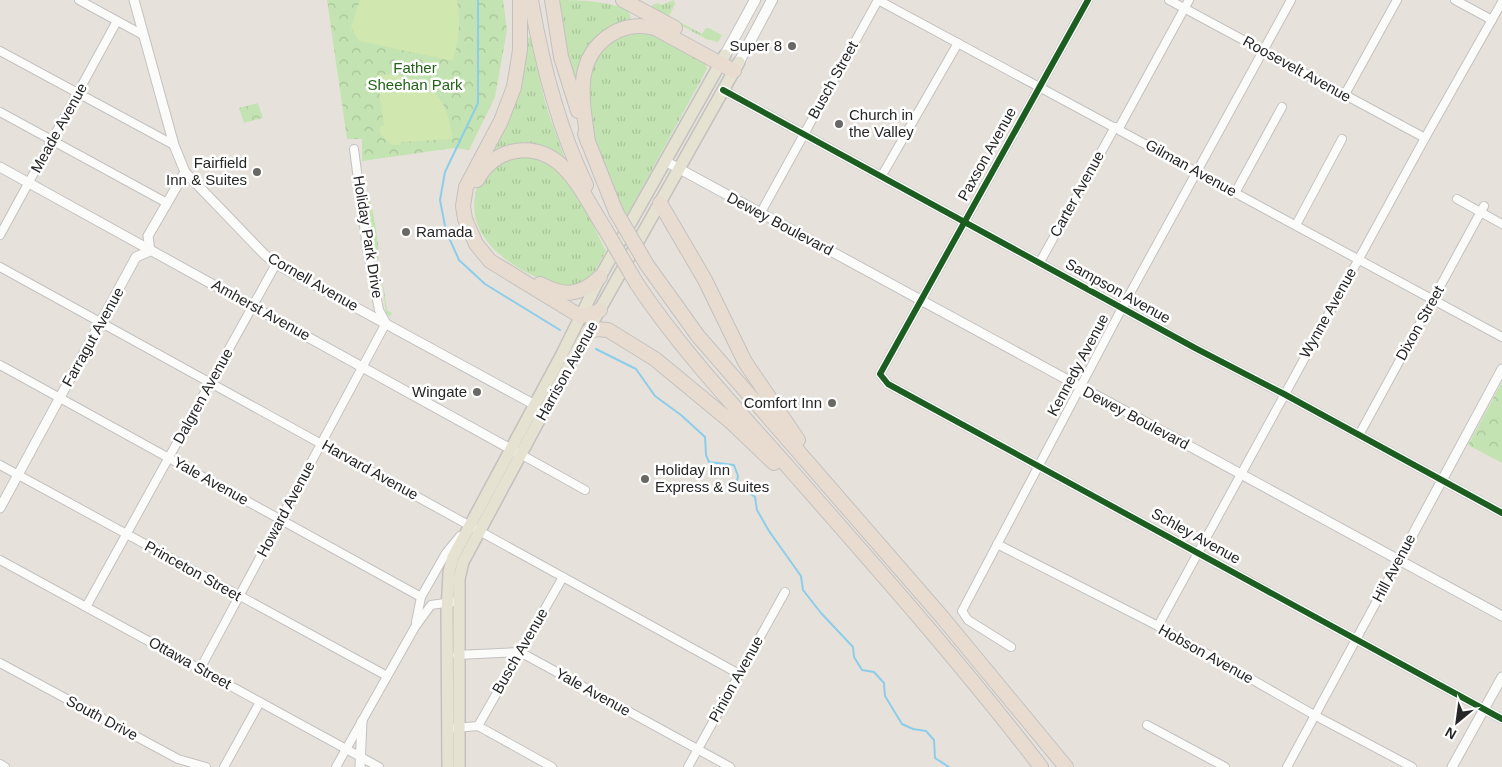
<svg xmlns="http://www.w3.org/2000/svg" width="1502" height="767" font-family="Arial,sans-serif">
<defs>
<pattern id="grass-tufts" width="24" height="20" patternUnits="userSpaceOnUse" patternTransform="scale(1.25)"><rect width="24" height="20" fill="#c4e3b2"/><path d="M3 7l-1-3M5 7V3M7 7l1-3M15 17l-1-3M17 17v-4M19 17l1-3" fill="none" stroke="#a8c399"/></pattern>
<pattern id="park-crowns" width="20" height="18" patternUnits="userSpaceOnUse" patternTransform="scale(1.25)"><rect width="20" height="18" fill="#c4e3b2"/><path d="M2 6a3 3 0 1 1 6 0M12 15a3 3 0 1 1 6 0" fill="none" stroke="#a8c399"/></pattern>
</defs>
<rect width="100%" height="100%" fill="#e6e2db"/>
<g fill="url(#grass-tufts)">
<path d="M556,0C571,0 638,0 630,21C599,31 578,48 576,83L570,72Z"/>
<polygon points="674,0 675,4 669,16 702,34 706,28 709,28 722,35 718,42 706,39 652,9 652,5 658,3 661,5"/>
<polygon points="631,31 656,33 705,63 707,69 626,217 598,151 589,121 585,77 608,40"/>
<polygon points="530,37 546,106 565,159 541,146 530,144 490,153 526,38"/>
<path d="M512,156C521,156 536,154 544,158C576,176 590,221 606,251C598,266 591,282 574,287C566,289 558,285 551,283C515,271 467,240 475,196C476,189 478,180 483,175C491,167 503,162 512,156Z"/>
<path d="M367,194C372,199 381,253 378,260L375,259L364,196Z"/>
<polygon points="381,271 387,310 392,313 390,316 415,331 386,314"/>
</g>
<g fill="url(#park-crowns)">
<polygon points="327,0 503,0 507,30 495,97 469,150 454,148 362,161 362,139 347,139"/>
<polygon points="258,103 263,118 244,123 239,108"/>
<polygon points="1502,382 1502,463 1468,445"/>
</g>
<g fill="#d0e7b0">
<path d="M360,0H457C461,22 459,40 453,61L359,41L351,27Z"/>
<path d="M394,74C432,82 449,99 452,139L401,142L400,145H392L380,134V126H384L377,75Z"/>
</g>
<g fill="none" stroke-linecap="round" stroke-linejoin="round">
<g stroke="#8ccdea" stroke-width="2">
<polyline points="478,0 478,103 445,172 440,200 446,231 459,260 485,284 560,330"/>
<polyline points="596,349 636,369 655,396 681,415 705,437 706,455 709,462 734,465 738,476 736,486 743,488 755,497 757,510 769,531 801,576 803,590 821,613 853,647 854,657 862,670 874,672 884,683 885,696 902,724 913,729 926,731 934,740 935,758 949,767"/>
</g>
<g stroke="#c3c1c1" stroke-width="10">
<g id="minor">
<polyline points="79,0 143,35"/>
<polyline points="878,0 1502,337"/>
<polyline points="1088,0 880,374 888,384 1502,719"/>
<polyline points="1169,0 1425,138"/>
<polyline points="1455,0 1492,20"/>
<polyline points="0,51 174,145"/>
<polyline points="723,90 1195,348 1284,394 1502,513"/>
<polyline points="1344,96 1397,0"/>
<polyline points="0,112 167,203"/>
<polyline points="1119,128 1189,0"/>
<polyline points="881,177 958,43"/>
<polyline points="1235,193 1282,107"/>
<polyline points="1457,199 1502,224"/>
<polyline points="760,214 878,0"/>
<polyline points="1296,225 1342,139"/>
<polyline points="0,235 117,21"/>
<polyline points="1040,262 1115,127"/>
<polyline points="0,267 739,674"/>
<polyline points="0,365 421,597"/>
<polyline points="1359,435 1484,206"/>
<polyline points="522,455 585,490"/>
<polyline points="0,465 387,676"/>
<polyline points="997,544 1158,626 1316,716 1412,767"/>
<polyline points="0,560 379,767"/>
<polyline points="86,607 276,264"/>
<polyline points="416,622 421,597 446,553 460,536"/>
<polyline points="1158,626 1425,138 1502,2"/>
<polyline points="1011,647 968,620 962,611 1122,308 1291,0"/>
<polyline points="457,655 520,652 730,767"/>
<polyline points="0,663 178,759 206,767"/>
<polyline points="200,669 386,323 379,310 367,248 354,149"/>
<polyline points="1147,725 1225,767"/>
<polyline points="478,726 563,577"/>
<polyline points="455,728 478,726 552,767"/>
<polyline points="0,764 5,767"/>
<polyline points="224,767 260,702"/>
<polyline points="336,767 415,627 431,605 459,601"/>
<polyline points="688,767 785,592"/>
<polyline points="1287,767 1399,560"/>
</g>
</g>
<g stroke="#c3c1c1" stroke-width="11">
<g id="tertiary">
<polyline points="134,0 174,145 185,172 264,254 276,264 535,405"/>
<polyline points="665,161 1502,616"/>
<polyline points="0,167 516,452"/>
<polyline points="0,508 136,257 150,251 148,236 185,172"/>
<polyline points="1399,560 1502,369"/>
<polyline points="360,767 362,721"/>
<polyline points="1452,767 1502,677"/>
</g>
</g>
<g stroke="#c3c1c1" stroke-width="12">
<g id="secondary">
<polyline points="725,55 755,0"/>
<polyline points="739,62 772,0"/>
</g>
</g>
<g stroke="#c3c1bf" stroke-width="14">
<g id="primary">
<polyline points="448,767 447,611 449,572 453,557 562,354 600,277 725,55"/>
<polyline points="459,767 459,579 463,562 572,359 739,62"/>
</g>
</g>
<g stroke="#c3c1bf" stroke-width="16">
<g id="motorway">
<polyline points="520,0 520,50 514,87 501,121 466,187 463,206 465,219 476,244 490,261 580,316 592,314 600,310"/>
<path d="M531,0C542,64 558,127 586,185"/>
<polyline points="552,0 561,57 578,111"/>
<polyline points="623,0 675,28"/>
<polyline points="585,134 616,212"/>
<path d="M588,142C583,103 572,60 610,35C624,26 639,24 655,28L734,71"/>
<path d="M477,180C485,165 498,154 516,151C564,144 583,195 605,229"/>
<polyline points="660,203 705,280 745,362 798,440"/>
<polyline points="647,265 698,336 942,617 1066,767"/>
<path d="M540,284C564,297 580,296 600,277"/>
<path d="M637,284C681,350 737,409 789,468C875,566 962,664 1041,767"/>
<polyline points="588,332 597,329 608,330 655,359 730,421 774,463"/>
</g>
</g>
<use href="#minor" stroke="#fbfbfa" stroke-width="8"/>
<use href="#tertiary" stroke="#fbfbfa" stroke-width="9"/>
<use href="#secondary" stroke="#fbfbfa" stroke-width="10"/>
<use href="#primary" stroke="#e6e2d1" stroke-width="11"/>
<use href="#motorway" stroke="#e8dcd1" stroke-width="14"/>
<g stroke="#c3c1bf" stroke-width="16" stroke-linecap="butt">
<g id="motorway-bridge">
<polyline points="616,212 647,265"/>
<polyline points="605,229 637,284"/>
</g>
</g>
<use href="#motorway-bridge" stroke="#e8dcd1" stroke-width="14"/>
<g stroke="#fff" stroke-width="9">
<g id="cycleway">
<polyline points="1088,0 880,374 888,384 1502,719"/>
<polyline points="723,90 1195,348 1284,394 1502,513"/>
</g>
</g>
<use href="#cycleway" stroke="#1b5e20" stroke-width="6"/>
</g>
<g fill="#696865" stroke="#fff" stroke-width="2">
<circle cx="792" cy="46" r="5"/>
<circle cx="839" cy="124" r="5"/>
<circle cx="257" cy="172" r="5"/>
<circle cx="406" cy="232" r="5"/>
<circle cx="477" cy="392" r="5"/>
<circle cx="832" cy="403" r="5"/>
<circle cx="645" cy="479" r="5"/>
</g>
<g text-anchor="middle" stroke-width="5" stroke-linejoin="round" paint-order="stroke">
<g font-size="15" fill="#262626" stroke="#fff" text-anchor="end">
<text x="782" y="51">Super 8</text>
<text x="849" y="120" text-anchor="start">Church in<tspan x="849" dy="17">the Valley</tspan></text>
<text x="247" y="168">Fairfield<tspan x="247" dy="17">Inn &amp; Suites</tspan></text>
<text x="416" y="237" text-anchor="start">Ramada</text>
<text x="467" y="397">Wingate</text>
<text x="822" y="408">Comfort Inn</text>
<text x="655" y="475" text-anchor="start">Holiday Inn<tspan x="655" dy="17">Express &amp; Suites</tspan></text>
</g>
<g font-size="15" fill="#226317" stroke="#fff">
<text x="415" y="73">Father<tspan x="415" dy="17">Sheehan Park</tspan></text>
</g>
<g font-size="15" fill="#262626" stroke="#fff">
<text transform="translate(1297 69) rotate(29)" y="5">Roosevelt Avenue</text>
<text transform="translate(833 80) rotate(-61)" y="5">Busch Street</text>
<text transform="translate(59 128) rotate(-61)" y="5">Meade Avenue</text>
<text transform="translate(987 154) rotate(-61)" y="5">Paxson Avenue</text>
<text transform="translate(1191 168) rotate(29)" y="5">Gilman Avenue</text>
<text transform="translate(1077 194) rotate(-61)" y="5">Carter Avenue</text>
<text transform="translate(780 224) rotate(28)" y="5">Dewey Boulevard</text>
<text transform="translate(368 237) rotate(81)" y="5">Holiday Park Drive</text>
<text transform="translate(313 282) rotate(30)" y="5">Cornell Avenue</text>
<text transform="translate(1118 291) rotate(29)" y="5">Sampson Avenue</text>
<text transform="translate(261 310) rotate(29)" y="5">Amherst Avenue</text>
<text transform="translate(1328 313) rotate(-61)" y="5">Wynne Avenue</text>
<text transform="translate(1420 323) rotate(-61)" y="5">Dixon Street</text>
<text transform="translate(93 337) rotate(-61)" y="5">Farragut Avenue</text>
<text transform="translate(1078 365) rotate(-62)" y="5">Kennedy Avenue</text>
<text transform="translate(567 371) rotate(-61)" y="5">Harrison Avenue</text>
<text transform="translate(203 396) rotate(-61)" y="5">Dalgren Avenue</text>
<text transform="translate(1136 418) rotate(28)" y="5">Dewey Boulevard</text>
<text transform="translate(370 470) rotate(29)" y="5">Harvard Avenue</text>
<text transform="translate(211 481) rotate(29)" y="5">Yale Avenue</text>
<text transform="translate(286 509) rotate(-62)" y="5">Howard Avenue</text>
<text transform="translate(1196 536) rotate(29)" y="5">Schley Avenue</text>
<text transform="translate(1394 568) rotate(-62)" y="5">Hill Avenue</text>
<text transform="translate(193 571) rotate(29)" y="5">Princeton Street</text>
<text transform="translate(520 651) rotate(-60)" y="5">Busch Avenue</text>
<text transform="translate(1206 654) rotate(29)" y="5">Hobson Avenue</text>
<text transform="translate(190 663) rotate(29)" y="5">Ottawa Street</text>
<text transform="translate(736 679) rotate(-61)" y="5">Pinion Avenue</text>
<text transform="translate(593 692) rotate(29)" y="5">Yale Avenue</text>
<text transform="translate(102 718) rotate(28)" y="5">South Drive</text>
</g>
</g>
<g transform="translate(1457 722) rotate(209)" stroke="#ffffff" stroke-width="4" paint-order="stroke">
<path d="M0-4L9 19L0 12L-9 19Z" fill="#262626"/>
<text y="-8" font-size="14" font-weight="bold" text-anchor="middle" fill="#262626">N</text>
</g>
</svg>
